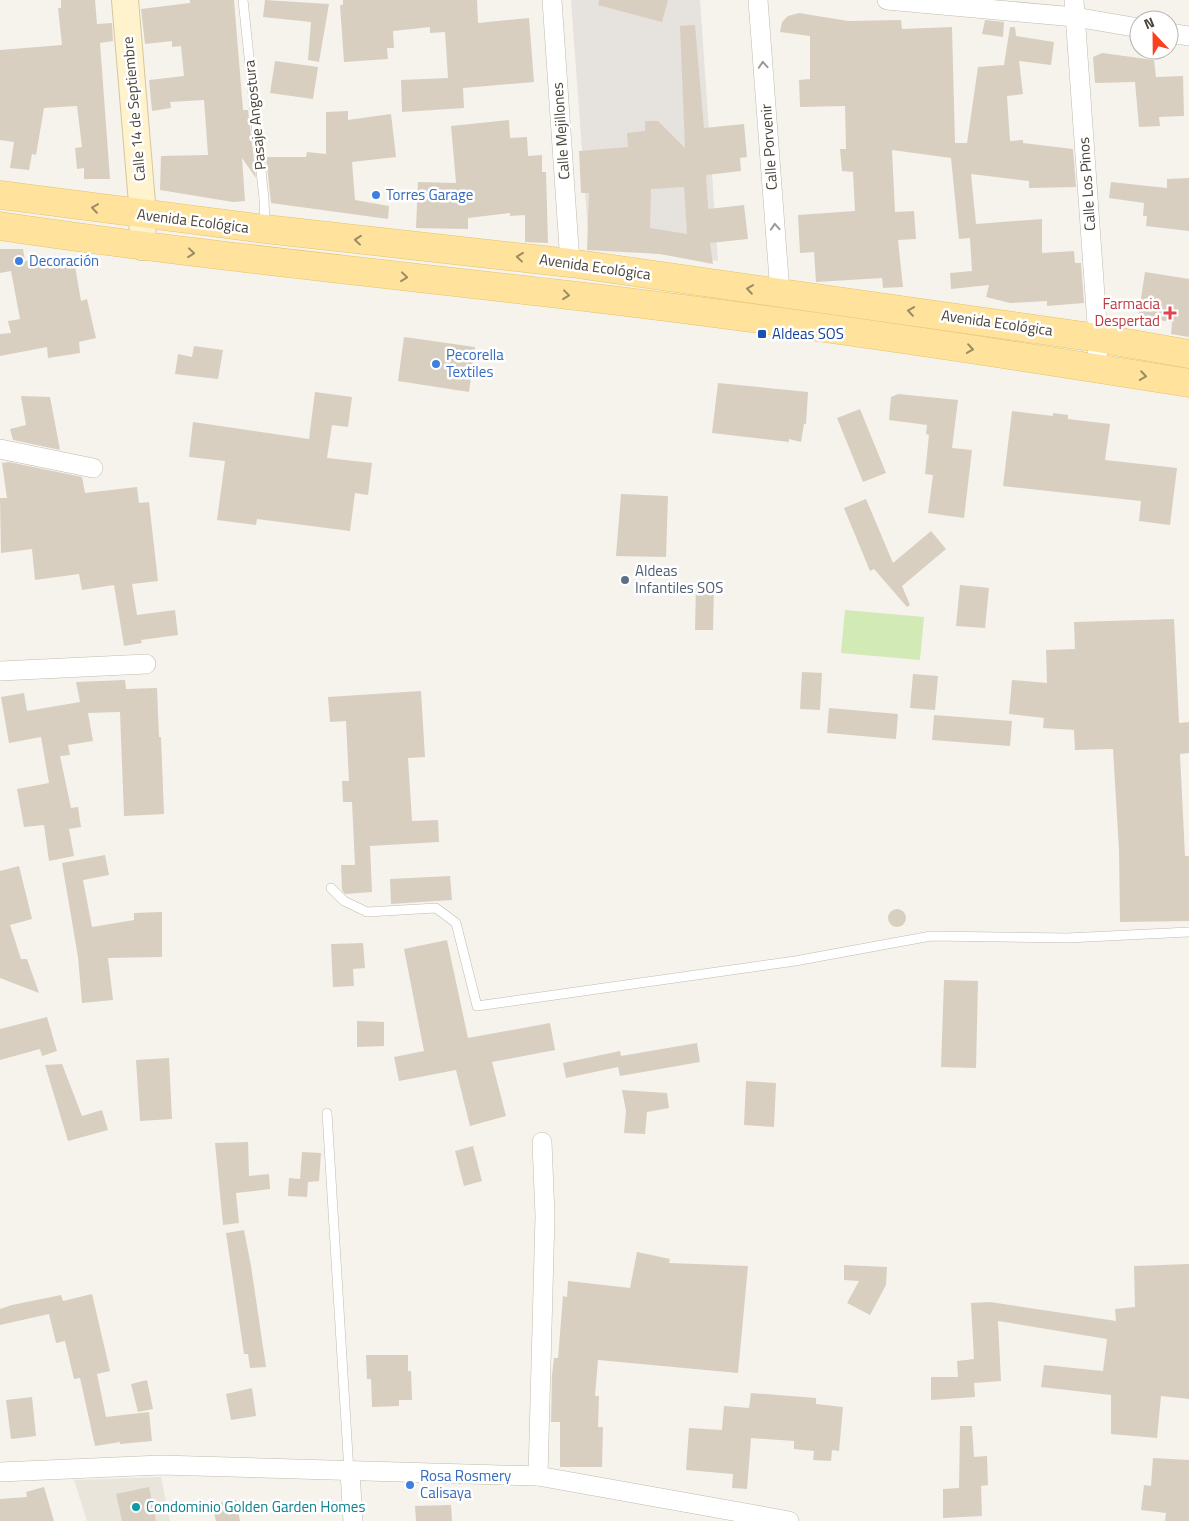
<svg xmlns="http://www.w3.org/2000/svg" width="1189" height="1521" font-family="'Titillium Web',sans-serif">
<rect width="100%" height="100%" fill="#f6f3ec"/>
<polygon fill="#eae5da" points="161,1477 170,1521 87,1521 74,1480"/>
<polygon fill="#e6e2dd" points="571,0 700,0 718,261 598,247 588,233"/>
<polygon fill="#d2eab5" points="845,610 924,617 920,660 841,653"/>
<g fill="#d8cfc1" fill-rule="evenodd">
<polygon points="61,0 95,0 97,24 112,23 113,41 100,43 110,179 84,179 84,168 77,169 75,148 82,147 77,106 44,108 36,155 32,154 29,170 10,168 14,142 0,140 0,50 62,45 58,8 61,8"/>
<polygon points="190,0 234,0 243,110 248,110 256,178 242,158 245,201 233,202 160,190 161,156 208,155 204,100 170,102 171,108 152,111 149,80 184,76 181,46 172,47 172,41 145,44 141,9 190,3"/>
<polygon points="265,0 329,4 319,62 308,60 311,22 263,17"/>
<polygon points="343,0 477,0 478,23 529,18 534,82 463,88 464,108 402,112 401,80 448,78 445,32 430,33 430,27 393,31 394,48 387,48 388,59 344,62 340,5 343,5"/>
<polygon points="599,0 668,0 662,22 598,5"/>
<polygon points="799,13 848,21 901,20 902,29 952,27 955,143 967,143 978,67 1004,65 1010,27 1015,27 1016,36 1054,42 1051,65 1019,61 1023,94 1007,96 1010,141 1023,140 1023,143 1073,149 1076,187 1029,188 1029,181 971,174 976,224 1042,219 1042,253 1074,251 1075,263 1081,263 1084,303 1047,306 1047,301 1010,303 986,297 989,285 951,289 950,273 972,271 970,238 959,239 951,158 892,150 895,212 914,211 916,239 898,240 903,287 883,288 882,278 816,282 814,252 800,253 798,215 855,211 853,172 842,171 840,149 846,149 845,106 800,107 799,80 810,79 810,36 780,32 782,22 788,16"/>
<polygon points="985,20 1004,22 1003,37 982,34"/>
<path d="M695,25L704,128L744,124L747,157L740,158L741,171L706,175L708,209L744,205L748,239L710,243L713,264L660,254L587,250L589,193H581L579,151L628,147L627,133L645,131V121H658L685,148L680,26ZM684,187L687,234L650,228L651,189Z"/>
<polygon points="1102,53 1154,60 1156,77 1183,76 1184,116 1159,117 1160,126 1139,127 1135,82 1095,83 1093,57"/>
<polygon points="275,61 318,67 313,99 270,93"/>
<polygon points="348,111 348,120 391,114 396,157 352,162 355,200 389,206 388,219 271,203 266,157 306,157 307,152 326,154 326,112"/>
<polygon points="509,120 510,138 527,137 528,156 542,155 542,172 546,172 548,243 525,242 525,215 510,216 510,213 468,218 468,229 416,228 418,182 456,183 451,126"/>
<polygon points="1189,178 1189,231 1146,226 1147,216 1143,216 1144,203 1109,198 1111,182 1167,188 1167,179"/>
<polygon points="0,249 23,249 25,261 50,260 75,266 81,301 87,299 96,338 79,342 80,353 48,358 47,347 0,356 0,334 11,333 8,321 20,319 11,271 0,273"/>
<polygon points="1145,272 1189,279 1189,337 1171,334 1172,322 1138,317"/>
<polygon points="404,337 475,347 469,392 398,381"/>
<polygon points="194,346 223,350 218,379 175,374 178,354 192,357"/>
<polygon points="718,383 808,392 806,424 804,424 801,442 789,439 789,442 712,433"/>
<polygon points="315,392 352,397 348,427 332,425 327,458 372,463 368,495 355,493 350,531 257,519 256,525 217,520 225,461 189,457 193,422 309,439"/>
<polygon points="898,394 958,400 952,448 972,450 964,518 928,513 933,475 925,474 929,435 926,434 927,425 889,420 891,397"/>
<polygon points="21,396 50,397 60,450 13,440 10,429 26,425"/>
<polygon points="860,409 886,473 863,482 837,418"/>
<polygon points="1012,411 1053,416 1053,413 1068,415 1068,419 1110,424 1105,460 1177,468 1170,525 1139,521 1141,501 1003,486"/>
<polygon points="9,462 82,477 85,493 137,487 139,503 149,502 158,581 132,584 137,615 175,610 178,635 141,640 142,643 124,646 114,585 82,590 79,574 35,580 32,549 1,553 0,498 7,498 2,463"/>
<polygon points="621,494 668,496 666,557 616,556"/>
<polygon points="866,499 893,563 931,531 946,549 902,586 910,605 907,607 874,569 870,571 844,508"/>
<polygon points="960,585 989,588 985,628 956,626"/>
<polygon points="696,587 714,588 713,630 695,630"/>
<polygon points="1174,619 1179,723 1189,722 1189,753 1180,754 1185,856 1189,856 1189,921 1120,922 1119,850 1113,749 1075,750 1074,730 1043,728 1044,718 1009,714 1012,680 1047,683 1046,650 1075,649 1074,622"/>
<polygon points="802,672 822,673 820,710 800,709"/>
<polygon points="913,674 938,676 935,710 910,708"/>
<polygon points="125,680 126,689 157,688 159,737 161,737 164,814 124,816 120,712 88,713 93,741 68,745 70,755 60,756 71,808 78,807 81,827 69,829 74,856 49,861 44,825 24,827 17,789 49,783 41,737 9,743 1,697 24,693 27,711 80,702 76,682"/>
<polygon points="421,691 425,757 408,758 412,821 438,820 439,842 370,846 372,892 345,894 342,890 341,865 355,865 352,802 343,802 342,781 349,781 346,721 330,722 328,697"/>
<polygon points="829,708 898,714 896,739 827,733"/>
<polygon points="934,715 1012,721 1010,746 932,740"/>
<polygon points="105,855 109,875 83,880 92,927 134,920 134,913 162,912 162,957 108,958 113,1000 82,1003 78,957 62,863"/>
<polygon points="19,866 32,919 10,925 21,959 27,959 39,993 0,978 0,871"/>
<polygon points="450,876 452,900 391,904 390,879"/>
<circle cx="897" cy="918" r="9"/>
<polygon points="447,940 468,1038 550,1023 555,1050 492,1062 506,1116 470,1126 456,1070 399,1081 394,1057 424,1051 404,949"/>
<polygon points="363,943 365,968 353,969 354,986 333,987 331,944"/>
<polygon points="944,980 978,981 976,1068 941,1067"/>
<polygon points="47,1017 57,1051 42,1056 40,1049 0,1060 0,1029"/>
<polygon points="357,1021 384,1022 384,1046 357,1047"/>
<polygon points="697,1043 700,1062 620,1076 618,1067 566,1078 563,1063 620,1051 621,1056"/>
<polygon points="169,1058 172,1119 140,1121 136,1060"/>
<polygon points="62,1064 82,1116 102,1110 108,1130 68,1141 45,1065"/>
<polygon points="746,1081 776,1083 774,1127 744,1125"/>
<polygon points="622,1090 667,1093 669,1108 647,1112 645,1134 624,1133 626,1111"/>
<polygon points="248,1142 249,1176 269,1174 270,1189 236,1193 239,1223 223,1225 215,1143"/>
<polygon points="473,1146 482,1181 464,1186 455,1151"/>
<polygon points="302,1152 321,1153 319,1181 308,1182 307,1197 288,1196 289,1178 300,1179"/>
<polygon points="244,1230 251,1266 266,1367 250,1368 248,1354 244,1354 226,1233"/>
<polygon points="637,1252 670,1259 669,1263 748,1266 738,1373 598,1360 595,1396 599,1396 598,1427 603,1427 602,1467 560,1467 560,1422 551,1422 552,1375 554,1358 558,1358 563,1296 567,1297 568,1281 630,1288"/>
<polygon points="1189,1264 1189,1399 1161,1396 1157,1438 1111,1434 1111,1395 1041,1387 1044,1365 1103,1371 1107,1339 998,1321 1001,1381 974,1383 975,1397 931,1400 931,1377 958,1377 957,1361 974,1359 971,1303 990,1302 1116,1321 1115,1309 1135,1307 1134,1266"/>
<polygon points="844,1265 887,1267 886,1285 870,1315 847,1303 859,1281 844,1280"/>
<polygon points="92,1294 110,1371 97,1374 106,1417 149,1412 152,1441 120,1444 120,1442 95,1446 80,1378 74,1379 65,1341 56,1343 49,1314 0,1325 0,1309 12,1305 61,1295 63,1301"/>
<polygon points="366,1355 408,1355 408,1371 411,1371 412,1400 399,1400 399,1406 372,1407 371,1379 367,1379"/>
<polygon points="147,1380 153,1409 138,1412 131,1384"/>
<polygon points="252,1388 256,1416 231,1420 226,1394"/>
<polygon points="751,1393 816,1398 816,1404 843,1407 839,1451 832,1450 831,1461 813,1460 814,1451 794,1449 794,1441 751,1438 747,1489 732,1488 733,1474 686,1470 689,1428 722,1430 724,1406 749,1408"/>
<polygon points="32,1397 36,1436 11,1439 6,1400"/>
<polygon points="960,1426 972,1426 974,1457 987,1456 988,1485 981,1486 982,1516 943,1518 943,1489 959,1488"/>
<polygon points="1153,1458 1189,1460 1189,1521 1165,1521 1166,1513 1141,1510 1144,1485 1151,1486"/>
<polygon points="44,1487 54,1521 0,1521 0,1499 27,1497 26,1492"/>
<polygon points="149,1487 156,1521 122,1521 116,1494"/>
<polygon points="236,1500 240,1521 216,1521 212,1504"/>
<polygon points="451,1505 452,1521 416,1521 415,1506"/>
</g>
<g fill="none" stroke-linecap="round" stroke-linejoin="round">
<g stroke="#c2bbae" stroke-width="10">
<g id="lane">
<polyline points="243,0 264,199 265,226"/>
<polyline points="331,888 344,901 367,912 436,908 456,923 477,1006 795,961 931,936 1067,938 1189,932"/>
<polyline points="327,1113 349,1472"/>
</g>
</g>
<g stroke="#c2bbae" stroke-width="20">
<g id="street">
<polyline points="552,0 570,263"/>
<polyline points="758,0 780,293"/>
<polyline points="887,0 1075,17 1139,28"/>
<polyline points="1074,0 1098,338 1097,368"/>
<polyline points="1169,33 1189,36"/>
<polyline points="0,449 93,468"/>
<polyline points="0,671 146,664"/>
<polyline points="0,1472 161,1465 538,1476 789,1521"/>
<polyline points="350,1472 353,1521"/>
<polyline points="538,1476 545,1216 542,1142"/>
</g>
</g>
<g stroke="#d6c79b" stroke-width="28">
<polyline id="secondary" points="125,0 143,215 142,247"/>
</g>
<g stroke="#e6c16a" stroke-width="29">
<g id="primary">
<polyline points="0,195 265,229 570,263 1098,338 1189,354"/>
<path d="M0,226C189,254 379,273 568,295C776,319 983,350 1189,383"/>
</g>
</g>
<use href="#lane" stroke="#fff" stroke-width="9"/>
<use href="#street" stroke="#fff" stroke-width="19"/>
<use href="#secondary" stroke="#fff3cd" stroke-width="26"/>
<use href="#primary" stroke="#ffe39c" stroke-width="28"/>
</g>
<defs><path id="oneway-chevron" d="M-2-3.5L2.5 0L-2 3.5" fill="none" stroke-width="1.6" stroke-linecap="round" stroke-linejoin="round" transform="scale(1.25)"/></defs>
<g stroke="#9c9892">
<use href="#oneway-chevron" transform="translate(763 65) rotate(-94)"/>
<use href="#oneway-chevron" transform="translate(775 227) rotate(-94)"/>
</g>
<g stroke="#9c8c66">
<use href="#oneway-chevron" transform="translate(95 208) rotate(-172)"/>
<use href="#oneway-chevron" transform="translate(358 240) rotate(-174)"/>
<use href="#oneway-chevron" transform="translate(191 253) rotate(6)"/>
<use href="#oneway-chevron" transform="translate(520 257) rotate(-174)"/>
<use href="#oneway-chevron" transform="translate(404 277) rotate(6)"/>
<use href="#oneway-chevron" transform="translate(750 289) rotate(-172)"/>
<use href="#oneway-chevron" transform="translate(566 295) rotate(7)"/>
<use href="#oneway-chevron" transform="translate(911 311) rotate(-172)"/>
<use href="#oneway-chevron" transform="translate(970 349) rotate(8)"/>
<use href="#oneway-chevron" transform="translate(1143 376) rotate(9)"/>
</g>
<g fill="#3f7fe0" stroke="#fff" stroke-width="2">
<circle cx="376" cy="195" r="5"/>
<circle cx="19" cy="261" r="5"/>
<circle cx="436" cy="364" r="5"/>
<circle cx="410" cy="1485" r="5"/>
</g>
<path fill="#e0444e" stroke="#fff" stroke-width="2" d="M1167.5 305.5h5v5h5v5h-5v5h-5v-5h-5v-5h5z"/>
<rect fill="#1a4fb4" stroke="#fff" stroke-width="2" x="757" y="329" width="10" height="10" rx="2.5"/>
<circle fill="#5c6f8a" stroke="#fff" stroke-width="2" cx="625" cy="580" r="5"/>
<circle fill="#0f9aa8" stroke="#fff" stroke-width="2" cx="136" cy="1507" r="5"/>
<g text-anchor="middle" stroke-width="5" stroke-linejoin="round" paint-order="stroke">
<g font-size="15" fill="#4b4439" stroke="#fff">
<text transform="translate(134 109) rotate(-95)" y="5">Calle 14 de Septiembre</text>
<text transform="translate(255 115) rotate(-96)" y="5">Pasaje Angostura</text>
<text transform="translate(561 131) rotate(-94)" y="5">Calle Mejillones</text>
<text transform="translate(769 147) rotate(-94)" y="5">Calle Porvenir</text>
<text transform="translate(1087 184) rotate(-94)" y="5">Calle Los Pinos</text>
<text transform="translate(193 221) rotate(7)" y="5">Avenida Ecológica</text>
<text transform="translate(595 267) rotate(8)" y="5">Avenida Ecológica</text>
<text transform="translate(997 323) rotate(8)" y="5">Avenida Ecológica</text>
</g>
<g font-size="15" fill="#366cbe" stroke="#fff" text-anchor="start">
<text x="386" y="200">Torres Garage</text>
<text x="29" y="266">Decoración</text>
<text x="446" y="360">Pecorella<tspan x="446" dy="17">Textiles</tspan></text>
<text x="420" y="1481">Rosa Rosmery<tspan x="420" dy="17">Calisaya</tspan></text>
</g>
<g font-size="15" fill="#be3a42" stroke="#fff" text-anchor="end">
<text x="1160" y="309">Farmacia<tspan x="1160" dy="17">Despertad</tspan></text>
</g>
<g font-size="15" fill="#164399" stroke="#fff" text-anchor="start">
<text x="772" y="339">Aldeas SOS</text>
</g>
<g font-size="15" fill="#4e5e75" stroke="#fff" text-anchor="start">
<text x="635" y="576">Aldeas<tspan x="635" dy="17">Infantiles SOS</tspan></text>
</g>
<g font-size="15" fill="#0d838f" stroke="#fff" text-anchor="start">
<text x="146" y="1512">Condominio Golden Garden Homes</text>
</g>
</g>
<g transform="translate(1154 35) rotate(338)"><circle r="24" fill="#ffffff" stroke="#b7b4b0"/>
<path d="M0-4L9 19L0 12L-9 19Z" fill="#fc3f1d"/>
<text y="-8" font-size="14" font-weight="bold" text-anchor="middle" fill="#4b4439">N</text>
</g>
</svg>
